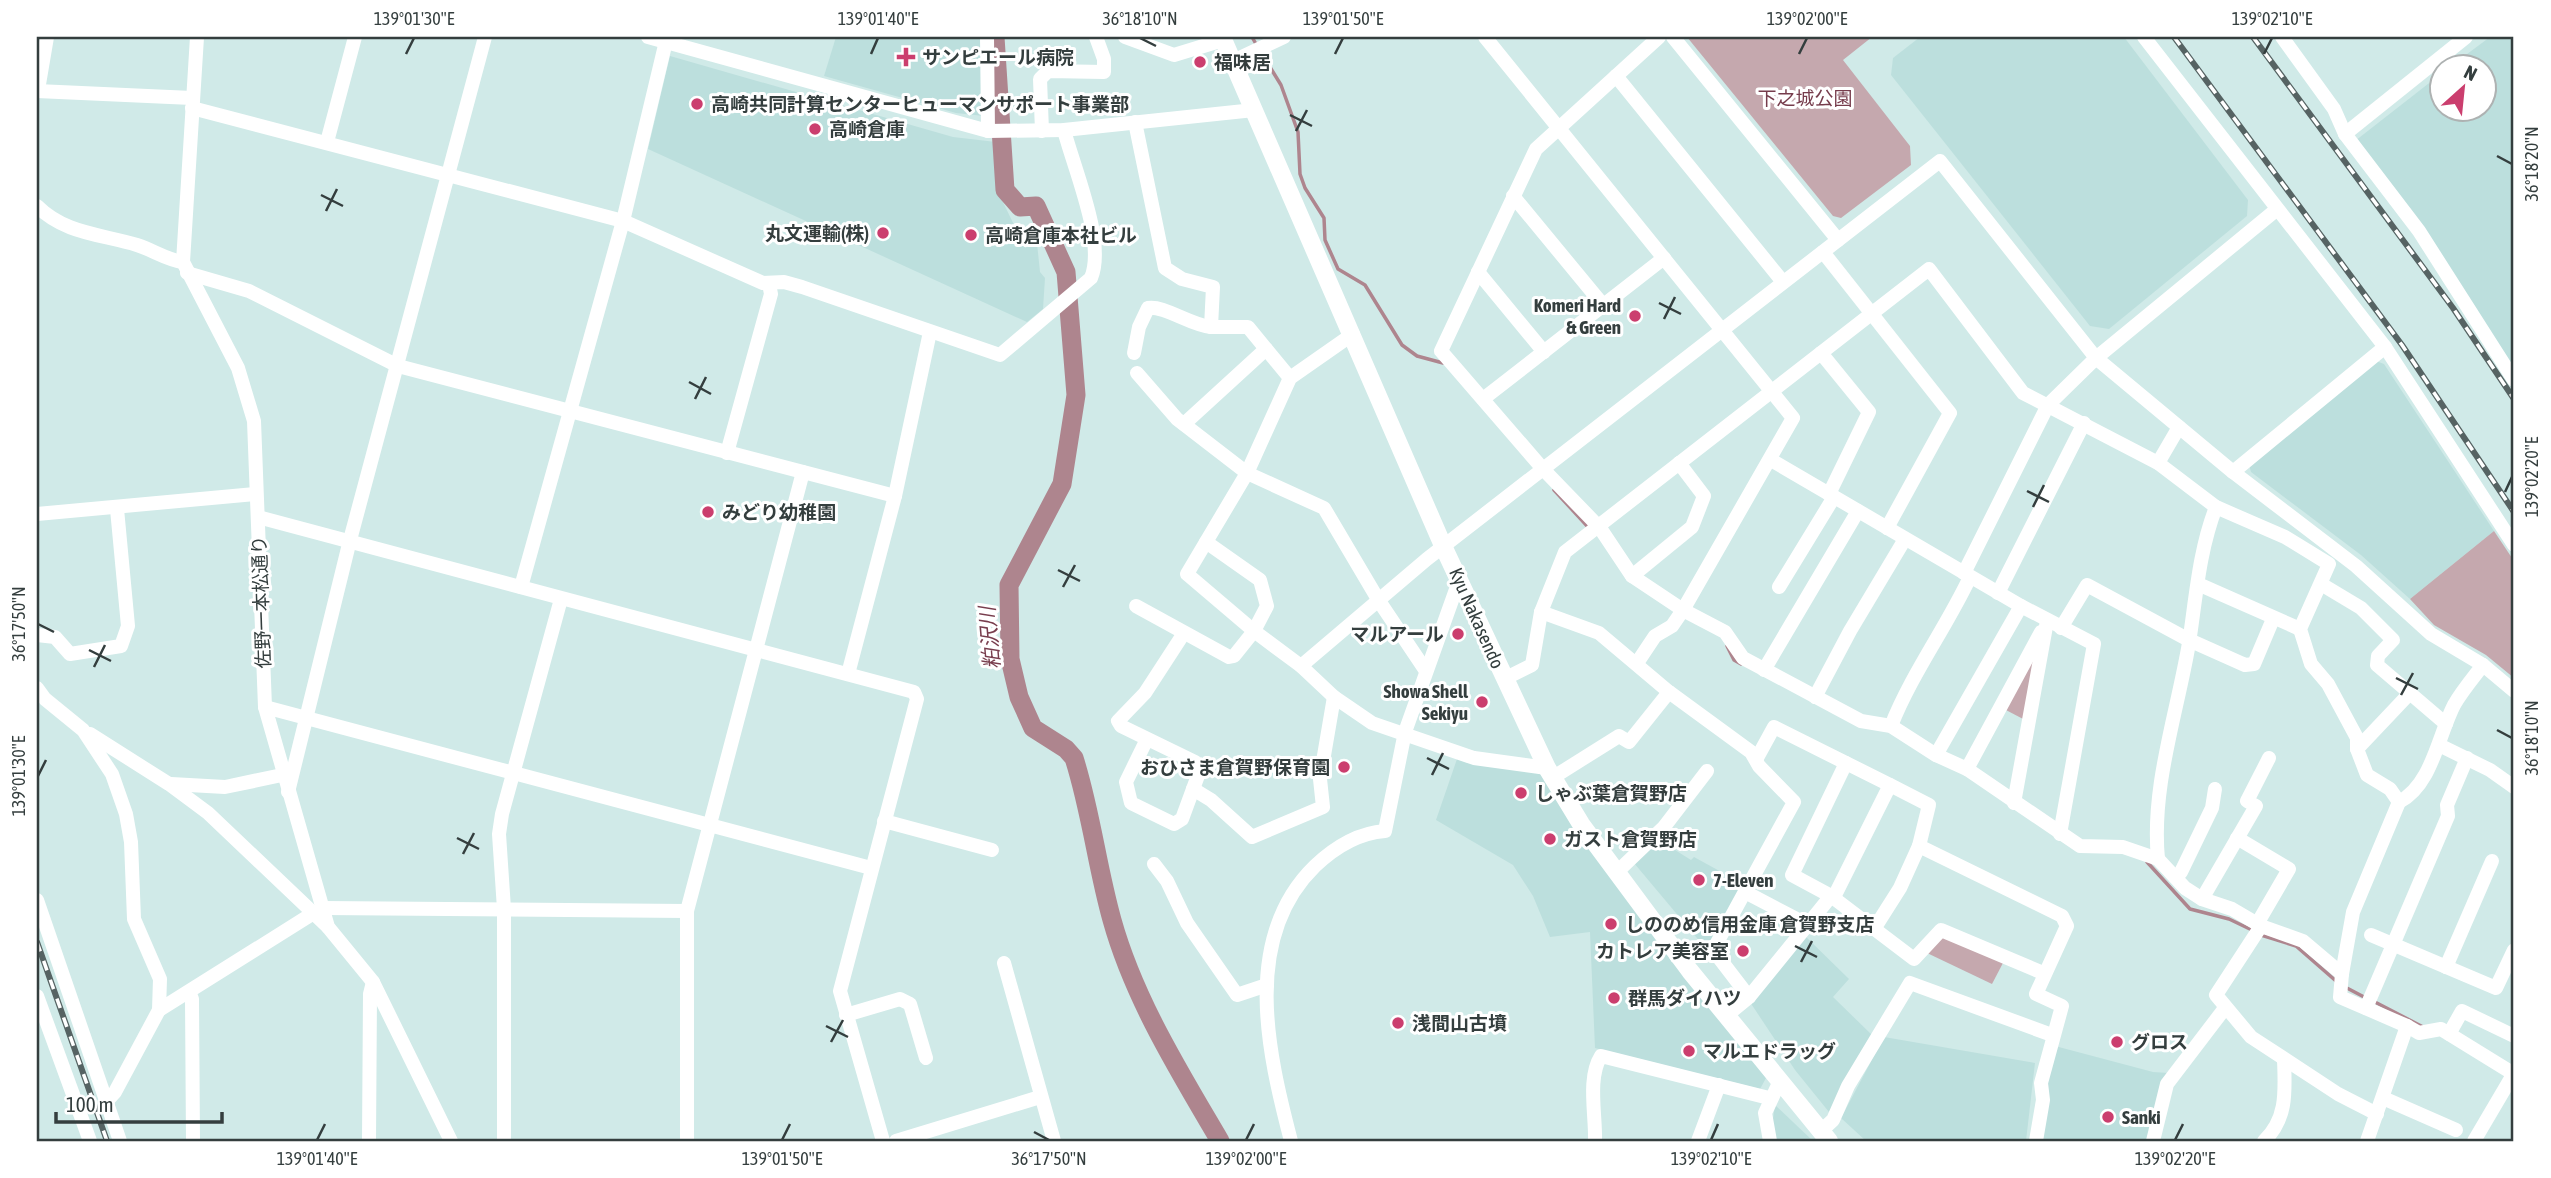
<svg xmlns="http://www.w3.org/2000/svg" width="2551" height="1178" font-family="'Asap Condensed','Noto Sans JP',sans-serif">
<rect width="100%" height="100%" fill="#d0eae8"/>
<g fill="#bcdfdd">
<polygon points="836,37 981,37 984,116 956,113 824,76"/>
<polygon points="1920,37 2124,37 2248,200 2247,216 2109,329 2090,326 1891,75 1893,58"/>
<polygon points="2490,37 2514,37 2514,369 2355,141 2442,73 2442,108 2484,108 2484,66 2451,66"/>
<polygon points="670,56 953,137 996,142 998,192 1020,237 1037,243 1040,272 1045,278 1043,309 1027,322 648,149"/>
<polygon points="2376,361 2384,364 2494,531 2410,599 2361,555 2251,472 2249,465"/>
<polygon points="1457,759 1542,774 1766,1078 1760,1089 1595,1048 1590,932 1550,937 1533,896 1513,865 1436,820"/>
<polygon points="1659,840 1691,860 1694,857 1745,885 1707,950 1634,863"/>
<polygon points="1803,934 1849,979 1833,997 1872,1035 1829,1112 1795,1070 1750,1002"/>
<polygon points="1884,1037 2035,1063 2026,1141 1866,1141 1841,1118"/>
<polygon points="2055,1046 2153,1072 2169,1073 2149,1141 2041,1141 2047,1083"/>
<polygon points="1775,1105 1813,1141 1776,1141 1772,1126"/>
</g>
<g fill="#c5a8ae">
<polygon points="1687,37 1872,37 1843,60 1910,146 1911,165 1841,218 1833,216"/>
<polygon points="2494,531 2514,561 2514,678 2486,655 2434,625 2410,599"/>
<polygon points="2040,640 2025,720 2004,709"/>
<polygon points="1941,936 2004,961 1992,984 1927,953"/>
</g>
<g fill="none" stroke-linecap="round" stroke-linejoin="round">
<g stroke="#ae858e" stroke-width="3.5">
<polyline points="1252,37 1256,44"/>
<polyline points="1262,54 1281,85 1298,132 1300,174 1305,188 1324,218 1325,240 1338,269 1365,285 1402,345 1417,356 1443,363"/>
<polyline points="1554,490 1589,528"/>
<polyline points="1727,646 1734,660 1741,664"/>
<polyline points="2147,862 2190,909 2229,919 2254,931"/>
<polyline points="2261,935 2296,946 2336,981"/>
<polyline points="2345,987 2366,998"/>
<polyline points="2373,1001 2425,1028"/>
</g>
<path stroke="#ae858e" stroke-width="19" d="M995,37L1005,190L1020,207L1036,206L1066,272L1076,395L1062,484L1009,585L1010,659L1019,697L1033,728L1066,749L1074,758C1091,811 1097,867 1112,920C1134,999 1179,1071 1220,1141"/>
<g stroke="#fff" stroke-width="14">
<polyline points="197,37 183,262 238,368 254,421 265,707 328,927 373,982 451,1141"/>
<polyline points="648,37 988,131 1064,130 1254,110"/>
<polyline points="987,37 988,131"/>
<polyline points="1125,37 1174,55 1223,40"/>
<polyline points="1485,37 1793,418 1683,610 1672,626 1655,636 1637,663"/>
<polyline points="1659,37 1536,149 1441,351 1543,469 1600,528 1632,576 1683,610 1725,632 1743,658 1861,721 1891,726 1936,755 1967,769 2080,846 2123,847 2158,859 2185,888 2202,899 2232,909 2261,926 2303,941 2342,974 2340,997 2407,1026 2367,1141"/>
<polyline points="1673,37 1838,240"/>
<polyline points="2144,37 2385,347 2514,545"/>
<polyline points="2282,37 2334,109 2345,134 2419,231 2514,380"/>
<polyline points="1233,61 1284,37"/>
<polyline points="1616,76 1783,282"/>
<polyline points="38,90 47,37"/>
<polyline points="37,91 192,98"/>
<path d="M192,108L623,221L763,283L784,282L802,287L1000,355L1091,278C1106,242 1074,169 1064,130"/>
<polyline points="1135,122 1165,268 1182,279 1213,287 1211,327 1248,327 1290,378"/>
<polyline points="1042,131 1040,79 1048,71 1104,72 1104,59 1096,37"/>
<polyline points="2345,134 2466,37"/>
<polyline points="327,142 355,37"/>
<polyline points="1513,196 1603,305"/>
<path d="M37,206C65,234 101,234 137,245C153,250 167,260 183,262"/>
<polyline points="1823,252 1950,413 1887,528"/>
<polyline points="1478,272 1544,352"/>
<polyline points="187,273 249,291 398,366 895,496"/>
<polyline points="1353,334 1290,378 1247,473 1206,542 1260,580 1267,606 1254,631 1301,666 1334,697 1372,723 1474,758 1547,768"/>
<path d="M1134,353L1139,327L1148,308C1164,305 1190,325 1211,327"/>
<polyline points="1821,353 1869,412 1829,494"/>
<polyline points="1137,373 1177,419 1247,473 1324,508 1379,601 1426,671"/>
<polyline points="1483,399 1664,258"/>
<polyline points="1184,424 1266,349"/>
<polyline points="727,453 771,294 769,284"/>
<polyline points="1771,460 2021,606 2094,644 2060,834"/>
<polyline points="2158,463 2179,427"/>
<polyline points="2233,472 2385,347"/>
<polyline points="37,514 255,494"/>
<polyline points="258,517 914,692 917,699 840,991 883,1141"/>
<polyline points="1964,573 2048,405 2096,358 2276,210"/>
<polyline points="1632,576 1692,527 1704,496 1679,463"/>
<polyline points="2198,584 2300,629"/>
<polyline points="2321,584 2361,608 2393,640 2378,656 2377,665 2446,724"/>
<polyline points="521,587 623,221 667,37"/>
<polyline points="1779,587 1834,497"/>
<polyline points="1998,593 2084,423"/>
<polyline points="1136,606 1229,657 1234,656 1254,631 1187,574 1206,542"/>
<polyline points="1541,612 1599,633 1669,692 1751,752 1759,766 1794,802 1713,950 1749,997"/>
<polyline points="2061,628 2087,585 2189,640 2245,665 2254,664 2273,619"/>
<polyline points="37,635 55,637 70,654 121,646 128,626 117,509"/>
<polyline points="1301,666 1427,559 1940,161 2096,358 2233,472 2356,566 2431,634 2483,665 2514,691"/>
<polyline points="1764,670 1858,511"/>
<polyline points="848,674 895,496 930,332"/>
<polyline points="1504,679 1532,665 1541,612 1565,552 1929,269 2023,393 2158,463 2216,507 2285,537 2329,564 2300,629 2311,664 2328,684 2357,738 2357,749 2367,775 2390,789 2399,802 2353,912 2342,974"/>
<polyline points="37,688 45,699 83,730 112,774 126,814 131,842 134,919 160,979 159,1010 115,1092 105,1103"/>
<polyline points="1815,697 1850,631 1905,539"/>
<polyline points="265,707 871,868"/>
<path d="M1891,726C1912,673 1946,628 1970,577"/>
<polyline points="90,734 169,784 208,813 328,927"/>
<polyline points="1147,739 1126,782 1131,803 1174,824 1182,819 1200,770 1195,762 1121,726 1118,721 1145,693 1184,633"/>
<polyline points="2439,745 2490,770 2514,787"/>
<polyline points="2357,749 2410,693"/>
<polyline points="1936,755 2021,606"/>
<polyline points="1757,758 1774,727 1890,785"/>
<polyline points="1967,769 2041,632"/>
<polyline points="1552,778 1619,736 1629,742 1669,692"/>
<polyline points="171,784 225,787 282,775"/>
<polyline points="1193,789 1211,800 1252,837 1323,807 1320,779 1334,697"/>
<polyline points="288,792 350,540 485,37"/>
<path d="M2399,802C2432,785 2438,736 2454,705C2462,691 2473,678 2483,665"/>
<polyline points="2014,803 2047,621"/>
<polyline points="884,821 992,850"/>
<polyline points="2237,838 2289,869 2257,924"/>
<path d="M2158,859C2151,787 2177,714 2189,643C2196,597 2199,551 2216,507"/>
<polyline points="1154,864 1167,881 1187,923 1237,995 1267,985"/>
<polyline points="1617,872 1664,827 1707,771"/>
<polyline points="2175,877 2181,872 2212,808 2215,789"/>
<polyline points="1745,892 1808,925"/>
<polyline points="1831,896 1792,875 1846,763"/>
<polyline points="1834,897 1890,785 1929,805 1919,846"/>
<polyline points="2202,899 2256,806 2247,801 2269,758"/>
<polyline points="37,900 120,1141"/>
<polyline points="323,908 687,911"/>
<polyline points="2261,926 2216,995 2251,1037 2338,1094 2377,1114"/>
<polyline points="1874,929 1900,888 1919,846 2062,916 2067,926 2036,994 2062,1006 2041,1083 2043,1100 2036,1141"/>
<polyline points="2371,935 2496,988 2514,950"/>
<polyline points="1004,963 1054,1141"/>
<polyline points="2446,967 2492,861"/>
<polyline points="190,994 192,999 193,1141"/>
<polyline points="37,996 90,1141"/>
<polyline points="2366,1008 2448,816 2447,805 2467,758"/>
<polyline points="159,1010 312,914"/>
<polyline points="846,1015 900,999 910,1004 926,1058"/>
<polyline points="1726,1016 1749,997 1831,896 1914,959 1941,930 2043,973"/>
<polyline points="2407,1026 2419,1033 2441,1029 2514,1074"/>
<polyline points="2449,1034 2462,1011 2514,1036"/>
<polyline points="2383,1098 2456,1130"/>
<polyline points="1820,1132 1833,1120 1848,1086 1910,983 2052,1035"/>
<polyline points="369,1141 370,994 373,982"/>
<polyline points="504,1141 504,909 499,834 502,814 561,599"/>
<polyline points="687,1141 687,911 803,472"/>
<polyline points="896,1141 1040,1097"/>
<path d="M1291,1141C1268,1053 1241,938 1315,866C1334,848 1358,833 1385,831L1405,732L1460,578"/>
<path d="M1595,1141C1596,1116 1587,1078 1601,1056L1769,1098"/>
<polyline points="1698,1141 1719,1085"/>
<polyline points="1770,1141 1765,1113 1779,1083"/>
<polyline points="2153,1141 2167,1084 2225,1008"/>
<path d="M2264,1141C2288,1118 2285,1090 2284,1059"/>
<polyline points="2474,1141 2514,1073"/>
</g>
<polyline stroke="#fff" stroke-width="18" points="1222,37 1444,548 1547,768 1581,824 1690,971 1829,1141"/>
<g stroke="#566363" stroke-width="6">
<g id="rail">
<polyline points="2174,37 2402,345 2514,512"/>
<polyline points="2253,37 2453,308 2514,399"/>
<polyline points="37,942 107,1141"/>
</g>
</g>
<use href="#rail" stroke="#fff" stroke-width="3.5" stroke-dasharray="10" stroke-linecap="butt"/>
</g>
<path fill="none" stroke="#343e3e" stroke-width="2.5" d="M1140,38L1156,46M406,54L414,38M871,54L878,38M1335,54L1343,38M1799,54L1807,38M2264,54L2272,38M1290,115L1312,126M1296,131L1307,110M2497,156L2512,164M321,195L343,206M326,211L337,189M1659,303L1681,314M1664,319L1675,297M689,382L711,394M695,399L706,377M2027,491L2049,502M2505,492L2512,477M2033,507L2044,485M1058,570L1080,581M1063,587L1075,565M38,624L54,632M89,650L111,661M94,667L105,645M2396,678L2418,689M2401,695L2413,673M2497,730L2512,738M1427,758L1449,769M1432,775L1443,753M38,776L46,760M457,838L479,849M463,854L474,833M1795,946L1817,957M1801,962L1812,941M826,1026L848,1037M831,1042L843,1020M1034,1132L1049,1140M317,1140L325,1124M782,1140L790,1124M1246,1140L1254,1124M1711,1140L1718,1124M2175,1140L2183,1124"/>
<g fill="#cb3e6e" stroke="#fff" stroke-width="2.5">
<path d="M902.5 46.5h7v7h7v7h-7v7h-7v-7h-7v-7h7z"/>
<circle cx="1200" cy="62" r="7"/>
<circle cx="697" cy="104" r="7"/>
<circle cx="815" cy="129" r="7"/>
<circle cx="883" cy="233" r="7"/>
<circle cx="971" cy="235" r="7"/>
<circle cx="1635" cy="316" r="7"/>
<circle cx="708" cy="512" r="7"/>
<circle cx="1458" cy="634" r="7"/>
<circle cx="1482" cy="702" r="7"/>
<circle cx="1344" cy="767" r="7"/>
<circle cx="1521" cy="793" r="7"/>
<circle cx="1550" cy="839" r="7"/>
<circle cx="1699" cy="880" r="7"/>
<circle cx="1611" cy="924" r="7"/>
<circle cx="1743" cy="951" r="7"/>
<circle cx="1614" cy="998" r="7"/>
<circle cx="1398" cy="1023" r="7"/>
<circle cx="2117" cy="1042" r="7"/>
<circle cx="1689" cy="1051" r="7"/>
<circle cx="2108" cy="1117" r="7"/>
</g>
<g text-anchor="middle" stroke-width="6" stroke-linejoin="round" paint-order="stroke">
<g font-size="19" font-weight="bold" fill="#343e3e" stroke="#fff" text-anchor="start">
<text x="922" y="64">サンピエール病院</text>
<text x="1214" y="69">福味居</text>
<text x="711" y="111">高崎共同計算センターヒューマンサポート事業部</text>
<text x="829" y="136">高崎倉庫</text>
<text x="869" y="240" text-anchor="end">丸文運輸(株)</text>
<text x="985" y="242">高崎倉庫本社ビル</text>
<text x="1621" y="312" text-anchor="end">Komeri Hard<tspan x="1621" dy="22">&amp; Green</tspan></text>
<text x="722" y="519">みどり幼稚園</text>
<text x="1444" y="641" text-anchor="end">マルアール</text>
<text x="1468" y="698" text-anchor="end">Showa Shell<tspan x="1468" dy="22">Sekiyu</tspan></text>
<text x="1330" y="774" text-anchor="end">おひさま倉賀野保育園</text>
<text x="1535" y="800">しゃぶ葉倉賀野店</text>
<text x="1564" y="846">ガスト倉賀野店</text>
<text x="1713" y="887">7-Eleven</text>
<text x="1625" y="931">しののめ信用金庫 倉賀野支店</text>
<text x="1729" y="958" text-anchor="end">カトレア美容室</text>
<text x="1628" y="1005">群馬ダイハツ</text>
<text x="1412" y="1030">浅間山古墳</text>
<text x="2131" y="1049">グロス</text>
<text x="1703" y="1058">マルエドラッグ</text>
<text x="2122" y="1124">Sanki</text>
</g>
<g font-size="19" fill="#763c4c" stroke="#fff">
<text x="1805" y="105">下之城公園</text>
</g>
<g font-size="19" fill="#343e3e" stroke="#fff">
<text transform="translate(261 602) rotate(-92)" y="7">佐野一本松通り</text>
<text transform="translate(1477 618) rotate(66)" y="7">Kyu Nakasendo</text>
</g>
<g font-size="21" font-style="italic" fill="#783e4e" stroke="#fff">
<text transform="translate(990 638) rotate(-95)" y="7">粕沢川</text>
</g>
</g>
<rect width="2551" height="1178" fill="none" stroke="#ffffff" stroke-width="77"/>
<g transform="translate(2463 88) rotate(27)"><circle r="33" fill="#ffffff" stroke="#aeb2b2" stroke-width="2"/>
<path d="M0-5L12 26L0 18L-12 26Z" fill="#cb3e6e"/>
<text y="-10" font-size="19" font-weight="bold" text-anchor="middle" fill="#343e3e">N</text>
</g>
<path d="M56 1112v10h166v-10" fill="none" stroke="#343e3e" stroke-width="3.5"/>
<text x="66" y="1112" font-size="21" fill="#343e3e" stroke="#ffffff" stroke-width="5" paint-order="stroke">100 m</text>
<rect x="38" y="38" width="2474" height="1102" fill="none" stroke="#343e3e" stroke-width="2.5"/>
<g font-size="18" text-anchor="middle" fill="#343e3e">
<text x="414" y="25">139°01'30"E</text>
<text x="878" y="25">139°01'40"E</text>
<text x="1140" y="25">36°18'10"N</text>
<text x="1343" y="25">139°01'50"E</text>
<text x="1807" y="25">139°02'00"E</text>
<text x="2272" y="25">139°02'10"E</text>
<text transform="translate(2532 164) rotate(-90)" y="6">36°18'20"N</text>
<text transform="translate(2532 477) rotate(-90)" y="6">139°02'20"E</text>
<text transform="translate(19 624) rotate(-90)" y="6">36°17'50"N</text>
<text transform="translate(2532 738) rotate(-90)" y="6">36°18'10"N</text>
<text transform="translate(19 776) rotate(-90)" y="6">139°01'30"E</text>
<text x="317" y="1165">139°01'40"E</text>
<text x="782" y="1165">139°01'50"E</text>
<text x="1049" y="1165">36°17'50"N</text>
<text x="1246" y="1165">139°02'00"E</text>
<text x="1711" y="1165">139°02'10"E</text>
<text x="2175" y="1165">139°02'20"E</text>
</g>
</svg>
